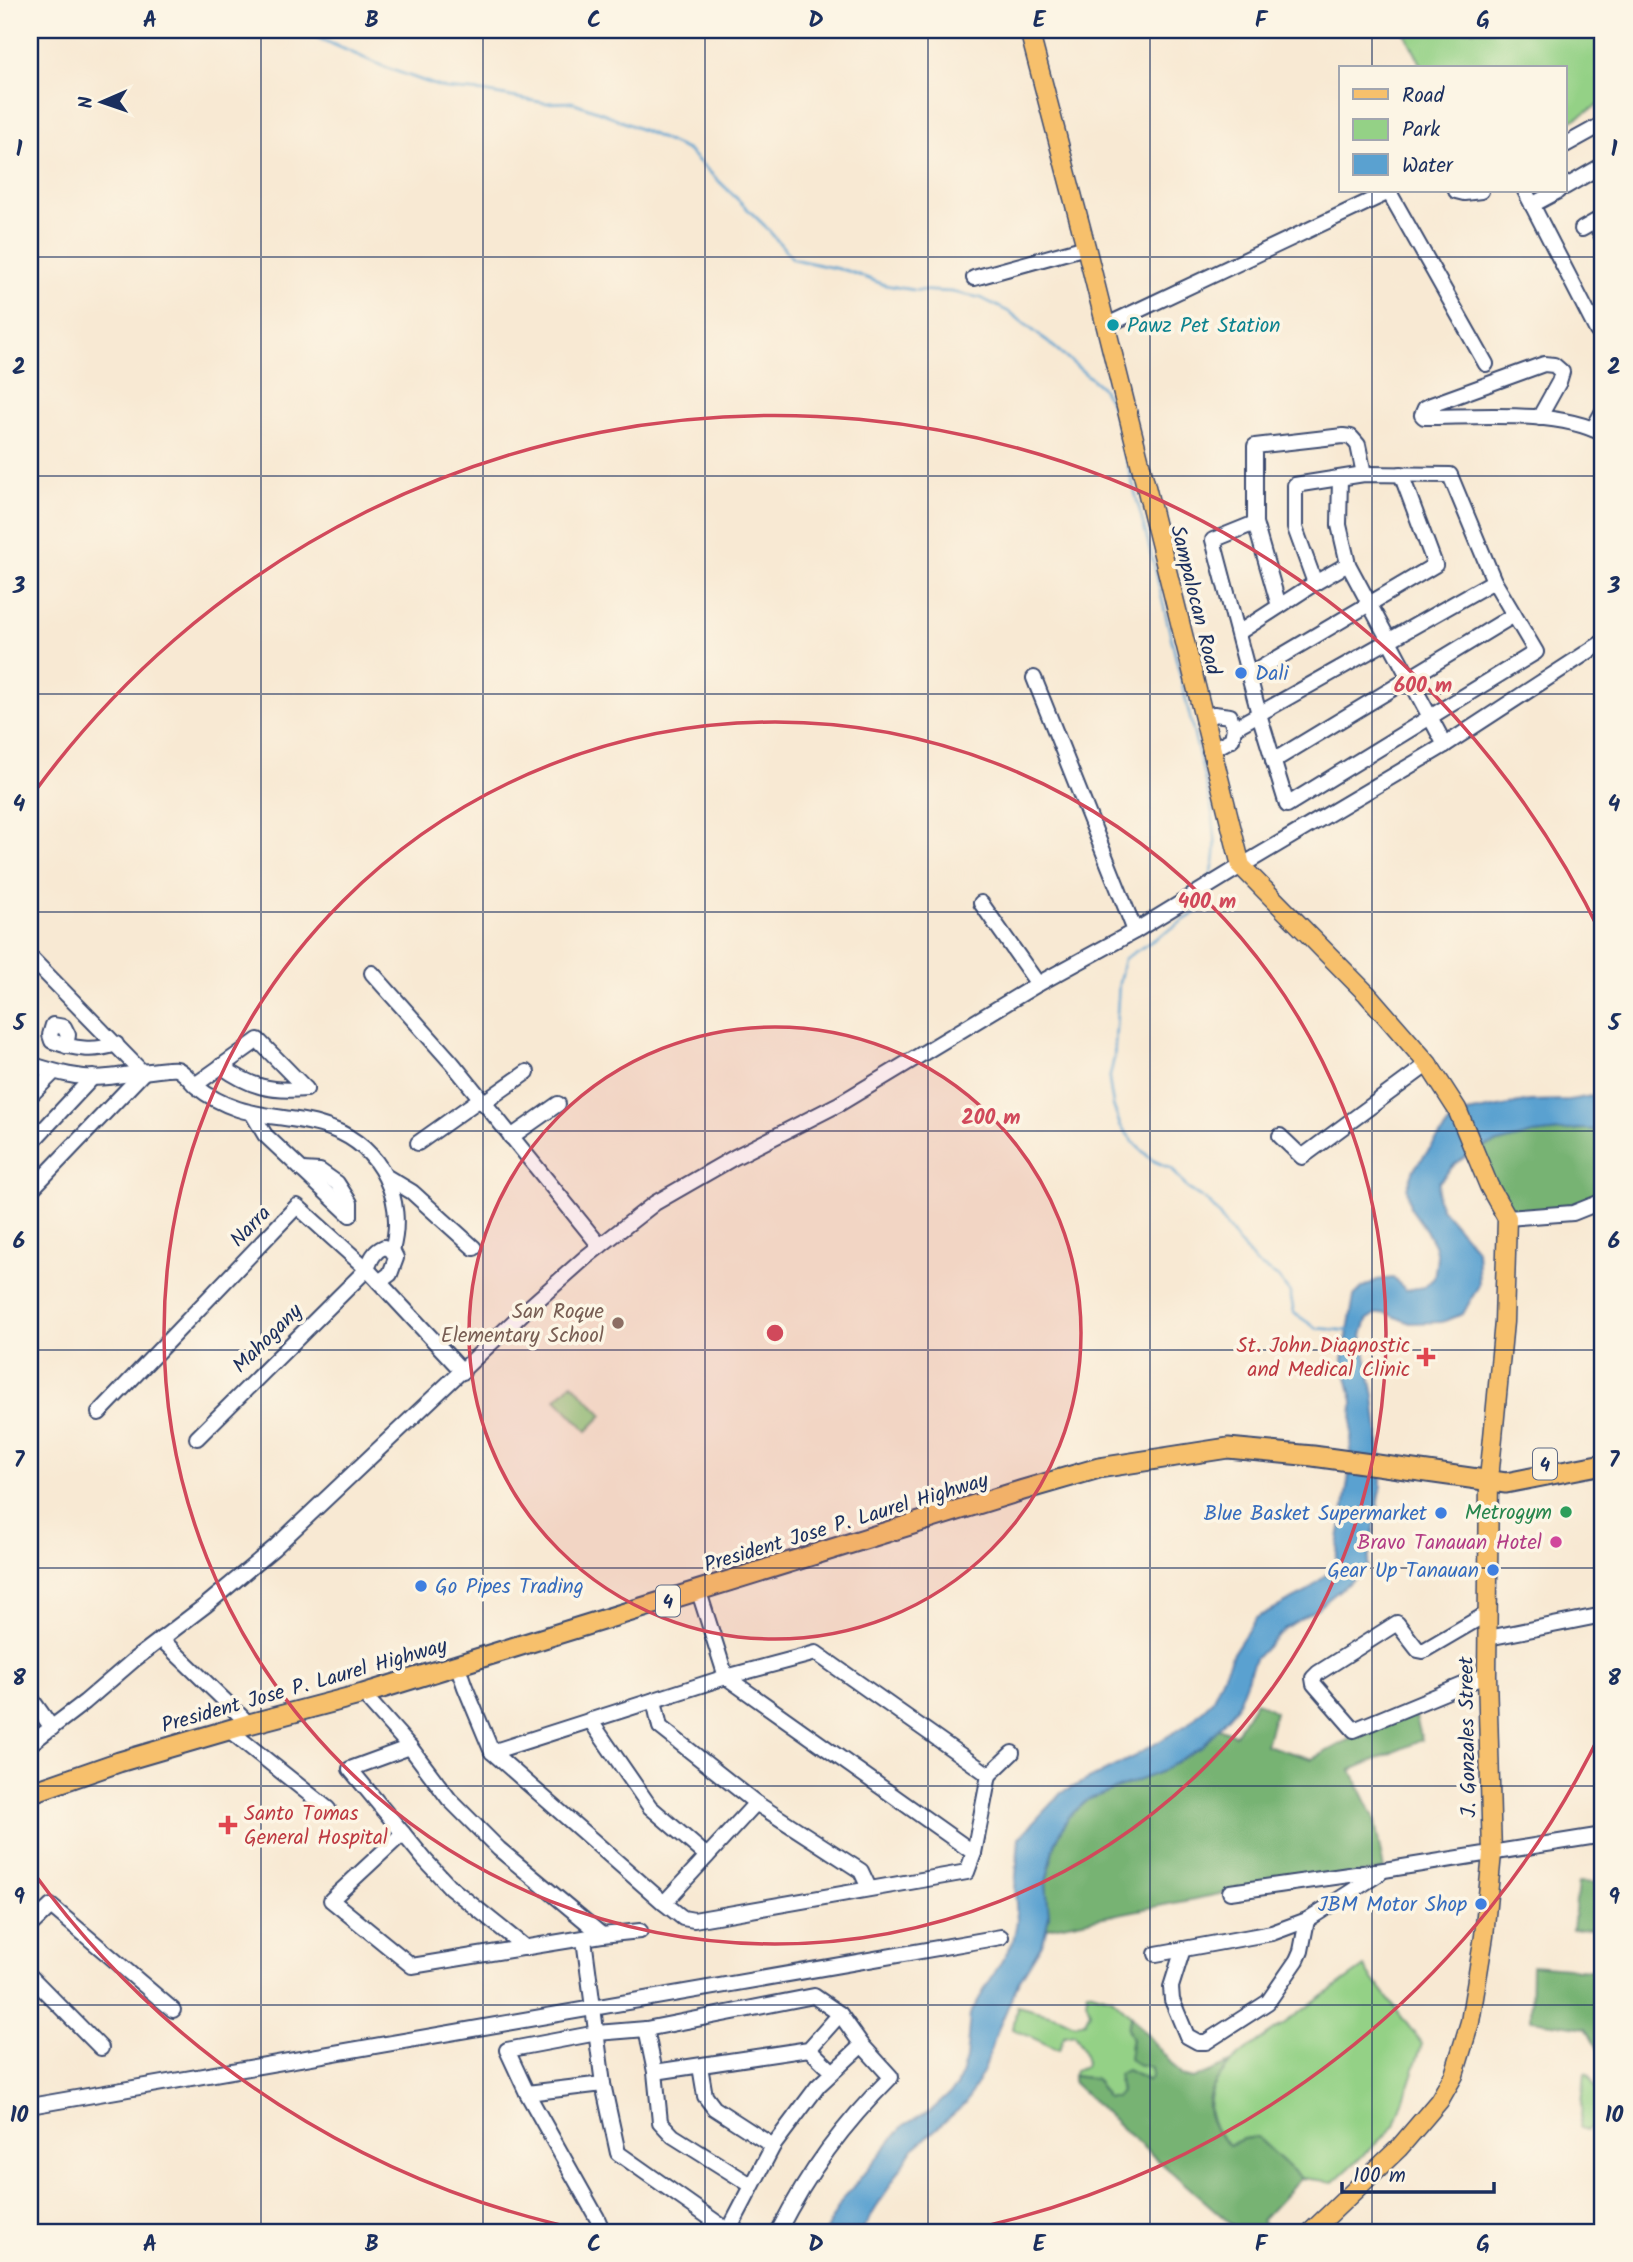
<svg xmlns="http://www.w3.org/2000/svg" width="1633" height="2262" font-family="Kalam,sans-serif">
<rect width="100%" height="100%" fill="#fcf5e5"/>
<filter id="ink" filterUnits="userSpaceOnUse"><feTurbulence type="fractalNoise" baseFrequency=".0143" numOctaves="2"/><feDisplacementMap in="SourceGraphic" scale="14" xChannelSelector="R" yChannelSelector="G"/><feConvolveMatrix kernelMatrix="1 2 1 2 8 2 1 2 1" color-interpolation-filters="sRGB"/></filter>
<filter id="wash" filterUnits="userSpaceOnUse"><feTurbulence type="fractalNoise" baseFrequency=".00686" numOctaves="4" result="noise"/><feDisplacementMap in="SourceGraphic" scale="28" xChannelSelector="R" yChannelSelector="G"/><feGaussianBlur stdDeviation="1.57" result="paint"/><feColorMatrix in="noise" values="0 0 0 0 0 0 0 0 0 0 0 0 0 0 0 0 0 1.4 0 .05"/><feComposite in="paint" operator="in"/></filter>
<g filter="url(#wash)">
<rect width="100%" height="100%" fill="#f8e9d3"/>
<g fill="#94d186" stroke="#588072" stroke-width="2">
<polygon points="1403,30 1603,30 1603,102 1565,125 1565,68 1423,68"/>
<polygon points="572,1383 603,1415 587,1431 556,1399"/>
<path d="M1364,1967L1422,2044L1395,2126L1334,2182L1301,2178L1257,2137L1243,2139L1229,2145C1219,2137 1212,2127 1210,2114C1203,2070 1259,2042 1289,2020C1314,2002 1339,1985 1364,1967Z"/>
<path d="M1088,1991L1112,1998L1131,2016L1127,2028L1132,2039L1130,2047L1137,2064L1151,2066L1153,2076L1149,2081L1127,2070L1118,2081L1121,2092L1116,2098H1107L1096,2079L1073,2076L1075,2070L1085,2067C1089,2056 1080,2044 1075,2034L1064,2036L1059,2050L1013,2029L1017,2006L1057,2016L1074,2024L1085,2022L1090,2012L1086,2001Z"/>
<polygon points="1585,2073 1588,2074 1603,2101 1603,2120 1586,2130 1580,2126"/>
</g>
<g fill="#77b373" stroke="#497168" stroke-width="2">
<polygon points="1579,1129 1603,1129 1603,1201 1507,1218 1478,1148 1533,1134"/>
<polygon points="1256,1701 1275,1712 1266,1745 1312,1759 1413,1706 1422,1740 1351,1770 1374,1817 1384,1870 1230,1892 1037,1930 1046,1928 1049,1917 1046,1883 1055,1845 1068,1817 1087,1800 1160,1772 1203,1746 1219,1728 1235,1735"/>
<polygon points="1578,1882 1603,1883 1603,1928 1573,1930"/>
<polygon points="1532,1965 1603,1971 1603,2057 1586,2028 1531,2020"/>
<path d="M1131,2016L1182,2076L1193,2079L1230,2063C1222,2074 1209,2088 1208,2102C1207,2118 1217,2136 1229,2145L1243,2139L1257,2137L1301,2178L1262,2220L1271,2232H1240L1128,2134L1073,2082V2076L1096,2079L1107,2098H1116L1121,2092L1118,2074L1127,2070L1148,2081L1152,2076L1151,2067L1137,2064L1129,2059L1132,2039L1127,2028Z"/>
</g>
<polygon fill="#5aa1d0" stroke="#3a6897" stroke-width="2" points="1603,1094 1603,1130 1578,1129 1533,1134 1478,1148 1455,1164 1439,1182 1437,1198 1441,1208 1477,1250 1479,1285 1463,1314 1442,1322 1410,1323 1385,1313 1376,1314 1367,1320 1362,1335 1374,1396 1381,1460 1381,1489 1367,1568 1315,1610 1284,1629 1255,1659 1236,1708 1203,1746 1158,1773 1087,1800 1068,1817 1055,1844 1046,1883 1049,1916 1043,1942 1018,1983 997,2032 984,2070 966,2103 913,2149 861,2232 825,2232 842,2200 904,2125 932,2110 957,2087 966,2059 970,2014 1013,1942 1017,1921 1015,1888 1019,1838 1061,1793 1135,1756 1188,1724 1212,1701 1233,1653 1256,1618 1305,1593 1335,1567 1350,1468 1353,1401 1343,1360 1354,1296 1362,1288 1377,1280 1393,1278 1406,1290 1424,1287 1434,1278 1437,1258 1435,1247 1426,1230 1410,1207 1407,1188 1414,1169 1450,1123 1462,1114 1530,1101 1569,1100"/>
<g fill="none" stroke-linecap="round" stroke-linejoin="round">
<g stroke="#5aa1d0" stroke-width="2.5">
<path d="M300,30L387,68L446,89L484,92L545,103L572,102L608,115L687,150L765,226L793,259L848,271L885,285L913,290L952,292L981,298L1011,313L1054,347L1101,387L1112,405L1153,561L1211,806C1215,831 1219,853 1210,877"/>
<polyline points="1206,894 1203,908 1124,959 1119,983 1114,1058 1109,1080 1113,1105 1120,1125 1136,1145 1152,1160 1172,1169 1187,1188 1210,1203 1237,1241 1258,1265 1277,1276 1290,1293 1294,1313 1316,1328 1351,1331"/>
</g>
</g>
</g>
<g filter="url(#ink)">
<g fill="none" stroke-linecap="round" stroke-linejoin="round">
<g stroke="#3c4b70" stroke-width="18">
<g id="minor">
<polyline points="1565,145 1603,124"/>
<polyline points="1565,187 1603,165"/>
<polyline points="1456,191 1464,193 1481,191"/>
<polyline points="1525,191 1597,331"/>
<polyline points="1389,192 1486,364"/>
<polyline points="1532,205 1558,191"/>
<polyline points="1595,222 1603,238"/>
<polyline points="1582,229 1603,217"/>
<polyline points="974,278 1086,247"/>
<polyline points="1105,326 1391,191"/>
<path d="M1539,418L1559,382L1562,372L1554,365L1544,364L1431,405L1425,408L1422,415L1424,417C1476,417 1557,409 1603,434"/>
<polyline points="1593,429 1603,411"/>
<polyline points="1340,478 1339,525 1348,564 1445,745"/>
<polyline points="1255,523 1213,540 1259,714 1287,805 1536,652 1494,581 1450,475 1364,474 1295,485 1295,528 1315,583"/>
<polyline points="1279,606 1255,523 1255,446 1343,436 1351,437 1358,445 1364,474"/>
<polyline points="1238,633 1315,583 1348,564"/>
<polyline points="1249,675 1435,565 1401,474"/>
<polyline points="1034,678 1135,931"/>
<polyline points="1203,721 1214,714 1230,716 1234,728 1232,739 1210,751"/>
<polyline points="1234,728 1494,581"/>
<polyline points="1273,761 1514,615"/>
<polyline points="981,903 1038,984"/>
<polyline points="30,957 143,1073 30,1191"/>
<polyline points="372,973 452,1063 600,1246"/>
<path d="M66,1046L68,1035L64,1027L53,1025L50,1035L52,1041C74,1049 94,1052 116,1044"/>
<path d="M30,1064C55,1072 81,1080 108,1077C121,1076 168,1067 177,1069C185,1072 190,1081 197,1087C209,1097 223,1104 238,1109C269,1119 303,1117 332,1129C381,1147 406,1200 392,1250"/>
<path d="M221,1066C250,1087 271,1092 306,1089"/>
<polyline points="195,1085 258,1040 306,1089"/>
<polyline points="30,1096 54,1072"/>
<polyline points="483,1103 527,1072"/>
<polyline points="252,1113 265,1135 350,1215"/>
<polyline points="1280,1136 1302,1157 1428,1064"/>
<polyline points="511,1137 558,1104"/>
<polyline points="418,1143 480,1099"/>
<polyline points="30,1144 93,1077"/>
<polyline points="302,1170 320,1171 337,1183 350,1203 350,1215"/>
<polyline points="387,1177 412,1192 474,1248"/>
<polyline points="1507,1218 1573,1213 1603,1201"/>
<polyline points="99,1413 297,1206 367,1269 463,1372"/>
<path d="M197,1438L367,1269C371,1259 374,1251 384,1247L392,1250L396,1258L390,1274L379,1282"/>
<polyline points="1488,1638 1603,1615"/>
<polyline points="161,1639 249,1724"/>
<polyline points="457,1664 465,1687 492,1752 664,1903 756,1803"/>
<polyline points="1487,1675 1354,1730 1314,1684 1313,1678 1318,1673 1397,1623 1418,1650 1423,1651 1488,1613"/>
<polyline points="363,1694 410,1747 449,1799 499,1849 602,1935"/>
<polyline points="30,1697 52,1728"/>
<polyline points="654,1700 660,1727 756,1803 861,1871 869,1888"/>
<polyline points="590,1720 650,1807 707,1856"/>
<polyline points="229,1730 328,1809"/>
<polyline points="30,1744 85,1702 135,1659 206,1605 274,1548 524,1312 586,1257 655,1203 735,1157 839,1104 1038,984 1135,931 1241,866 1445,745 1603,642"/>
<polyline points="410,1747 350,1769 425,1860 450,1887 526,1948"/>
<polyline points="492,1752 726,1677 816,1653 989,1775 974,1853 726,1677 699,1592"/>
<polyline points="989,1775 1012,1753"/>
<polyline points="403,1833 331,1900 412,1966 602,1935 640,1931"/>
<polyline points="1230,1892 1384,1870 1603,1835"/>
<polyline points="664,1903 683,1918 694,1920 967,1872 974,1853"/>
<polyline points="30,1926 51,1906 173,2010"/>
<polyline points="584,1939 603,2084 618,2153 730,2232"/>
<polyline points="1183,1949 1171,1987 1172,2000 1187,2036 1198,2042 1206,2042 1268,2002 1297,1960 1301,1951 1307,1920"/>
<polyline points="1156,1954 1272,1933 1307,1920 1380,1873"/>
<polyline points="30,1976 101,2048"/>
<polyline points="646,2029 655,2072 660,2122 673,2136 751,2185"/>
<polyline points="809,2049 833,2072"/>
<polyline points="700,2066 705,2096 714,2108 773,2146"/>
<polyline points="655,2072 809,2049 840,2014"/>
<polyline points="527,2093 603,2084"/>
<polyline points="30,2106 1001,1937"/>
<path d="M603,2232L597,2218L527,2093L507,2050L597,2033L646,2029L814,1996L840,2014L862,2045L891,2077C842,2126 809,2171 778,2232"/>
<polyline points="728,2232 773,2146 818,2086 862,2045"/>
</g>
</g>
<g stroke="#3c4b70" stroke-width="21">
<polyline id="major" points="1029,30 1086,247 1241,866 1367,994 1428,1064 1457,1109 1489,1186 1507,1218 1504,1322 1489,1479 1487,1675 1492,1854 1484,1936 1470,2022 1454,2075 1439,2101 1399,2148 1311,2232"/>
</g>
<g stroke="#3c4b70" stroke-width="23">
<polyline id="highway" points="30,1793 119,1762 249,1724 363,1694 1023,1490 1099,1468 1228,1448 1313,1456 1506,1483 1603,1464"/>
</g>
<use href="#minor" stroke="#fff" stroke-width="14"/>
<use href="#major" stroke="#f7c06c" stroke-width="18"/>
<use href="#highway" stroke="#f7c06c" stroke-width="19"/>
</g>
</g>
<path fill="none" stroke="#1b2f5e" stroke-width="2" stroke-opacity="0.55" d="M261,30V2232M483,30V2232M705,30V2232M928,30V2232M1150,30V2232M1372,30V68M1372,191V2232M30,257H1603M30,476H1603M30,694H1603M30,912H1603M30,1131H1603M30,1350H1603M30,1568H1603M30,1786H1603M30,2005H1603"/>
<circle cx="775" cy="1333" r="306" fill="#d1495b" fill-opacity=".12"/>
<g fill="none" stroke="#d1495b" stroke-width="3.5">
<circle cx="775" cy="1333" r="306"/>
<circle cx="775" cy="1333" r="611"/>
<path d="M1603 1728A917 917 0 0 1 958 2232M592 2232A917 917 0 0 1 33 1872M33 794A917 917 0 0 1 1603 938"/>
</g>
<circle fill="#0f9aa8" stroke="#fcf5e5" stroke-width="2.5" cx="1113" cy="325" r="7"/>
<g fill="#3f7fe0" stroke="#fcf5e5" stroke-width="2.5">
<circle cx="1241" cy="673" r="7"/>
<circle cx="1441" cy="1513" r="7"/>
<circle cx="1493" cy="1570" r="7"/>
<circle cx="421" cy="1586" r="7"/>
<circle cx="1481" cy="1904" r="7"/>
</g>
<circle fill="#8d6e63" stroke="#fcf5e5" stroke-width="2.5" cx="618" cy="1323" r="7"/>
<g fill="#e0444e" stroke="#fcf5e5" stroke-width="2.5">
<path d="M1422.5 1346.5h7v7h7v7h-7v7h-7v-7h-7v-7h7z"/>
<path d="M224.5 1814.5h7v7h7v7h-7v7h-7v-7h-7v-7h7z"/>
</g>
<circle fill="#2e9e5b" stroke="#fcf5e5" stroke-width="2.5" cx="1566" cy="1512" r="7"/>
<circle fill="#d1479c" stroke="#fcf5e5" stroke-width="2.5" cx="1556" cy="1542" r="7"/>
<g text-anchor="middle" stroke-width="7" stroke-linejoin="round" paint-order="stroke">
<g fill="#fcf5e5" stroke="#5e6a86" stroke-width="2">
<rect x="1533" y="1448.5" width="24" height="31" rx="5"/>
<rect x="656" y="1585.5" width="24" height="31" rx="5"/>
</g>
<g font-size="19" font-weight="bold" fill="#1b2f5e">
<text x="1545" y="1471">4</text>
<text x="668" y="1608">4</text>
</g>
<g font-size="21" fill="#0d838f" stroke="#fcf5e5" text-anchor="start">
<text x="1127" y="332">Pawz Pet Station</text>
</g>
<g font-size="21" fill="#1b2f5e" stroke="#fcf5e5">
<text transform="translate(1196 600) rotate(76)" y="7">Sampalocan Road</text>
<text transform="translate(250 1226) rotate(-46)" y="7">Narra</text>
<text transform="translate(267 1338) rotate(-45)" y="7">Mahogany</text>
<text transform="translate(846 1522) rotate(-17)" y="7">President Jose P. Laurel Highway</text>
<text transform="translate(304 1685) rotate(-16)" y="7">President Jose P. Laurel Highway</text>
<text transform="translate(1467 1737) rotate(-91)" y="7">J. Gonzales Street</text>
</g>
<g font-size="21" fill="#366cbe" stroke="#fcf5e5" text-anchor="end">
<text x="1255" y="680" text-anchor="start">Dali</text>
<text x="1427" y="1520">Blue Basket Supermarket</text>
<text x="1479" y="1577">Gear Up Tanauan</text>
<text x="435" y="1593" text-anchor="start">Go Pipes Trading</text>
<text x="1467" y="1911">JBM Motor Shop</text>
</g>
<g font-size="21" fill="#785e54" stroke="#fcf5e5" text-anchor="end">
<text x="604" y="1318">San Roque<tspan x="604" dy="24">Elementary School</tspan></text>
</g>
<g font-size="21" fill="#be3a42" stroke="#fcf5e5" text-anchor="end">
<text x="1410" y="1352">St. John Diagnostic<tspan x="1410" dy="24">and Medical Clinic</tspan></text>
<text x="244" y="1820" text-anchor="start">Santo Tomas<tspan x="244" dy="24">General Hospital</tspan></text>
</g>
<g font-size="21" fill="#27864d" stroke="#fcf5e5" text-anchor="end">
<text x="1552" y="1519">Metrogym</text>
</g>
<g font-size="21" fill="#b23c85" stroke="#fcf5e5" text-anchor="end">
<text x="1542" y="1549">Bravo Tanauan Hotel</text>
</g>
</g>
<circle cx="775" cy="1333" r="10" fill="#d1495b" stroke="#fcf5e5" stroke-width="3.5"/>
<g font-size="21" text-anchor="middle" font-weight="bold" fill="#d1495b" stroke="#fcf5e5" stroke-width="7" stroke-linejoin="round" paint-order="stroke">
<text x="1423" y="692">600 m</text>
<text x="1207" y="908">400 m</text>
<text x="991" y="1124">200 m</text>
</g>
<rect width="1633" height="2262" fill="none" stroke="#fcf5e5" stroke-width="77"/>
<rect x="1339" y="66" width="228" height="126" fill="#fcf5e5" stroke="#a2a6af" stroke-width="2"/>
<rect x="1353" y="89" width="35" height="10" fill="#f7c06c" stroke="#a2a6af" stroke-width="2"/>
<text x="1402" y="102" font-size="21" fill="#1b2f5e">Road</text>
<rect x="1353" y="119" width="35" height="21" fill="#94d186" stroke="#a2a6af" stroke-width="2"/>
<text x="1402" y="136" font-size="21" fill="#1b2f5e">Park</text>
<rect x="1353" y="154" width="35" height="21" fill="#5aa1d0" stroke="#a2a6af" stroke-width="2"/>
<text x="1402" y="172" font-size="21" fill="#1b2f5e">Water</text>
<g transform="translate(102 102) rotate(268)" stroke="#fcf5e5" stroke-width="5" paint-order="stroke">
<path d="M0-5L12 26L0 18L-12 26Z" fill="#1b2f5e"/>
<text y="-10" font-size="19" font-weight="bold" text-anchor="middle" fill="#1b2f5e">N</text>
</g>
<path d="M1342 2182v10h152v-10" fill="none" stroke="#1b2f5e" stroke-width="3.5"/>
<text x="1353" y="2182" font-size="21" fill="#1b2f5e" stroke="#fcf5e5" stroke-width="5" paint-order="stroke">100 m</text>
<rect x="38" y="38" width="1556" height="2186" fill="none" stroke="#1b2f5e" stroke-width="2.5"/>
<g font-size="23" text-anchor="middle" font-weight="bold" fill="#1b2f5e">
<text x="150" y="27">A</text>
<text x="372" y="27">B</text>
<text x="594" y="27">C</text>
<text x="816" y="27">D</text>
<text x="1039" y="27">E</text>
<text x="1261" y="27">F</text>
<text x="1483" y="27">G</text>
<text x="19" y="156">1</text>
<text x="1614" y="156">1</text>
<text x="19" y="374">2</text>
<text x="1614" y="374">2</text>
<text x="19" y="593">3</text>
<text x="1614" y="593">3</text>
<text x="19" y="811">4</text>
<text x="1614" y="811">4</text>
<text x="19" y="1030">5</text>
<text x="1614" y="1030">5</text>
<text x="19" y="1248">6</text>
<text x="1614" y="1248">6</text>
<text x="19" y="1467">7</text>
<text x="1614" y="1467">7</text>
<text x="19" y="1685">8</text>
<text x="1614" y="1685">8</text>
<text x="19" y="1904">9</text>
<text x="1614" y="1904">9</text>
<text x="19" y="2122">10</text>
<text x="1614" y="2122">10</text>
<text x="150" y="2251">A</text>
<text x="372" y="2251">B</text>
<text x="594" y="2251">C</text>
<text x="816" y="2251">D</text>
<text x="1039" y="2251">E</text>
<text x="1261" y="2251">F</text>
<text x="1483" y="2251">G</text>
</g>
</svg>
